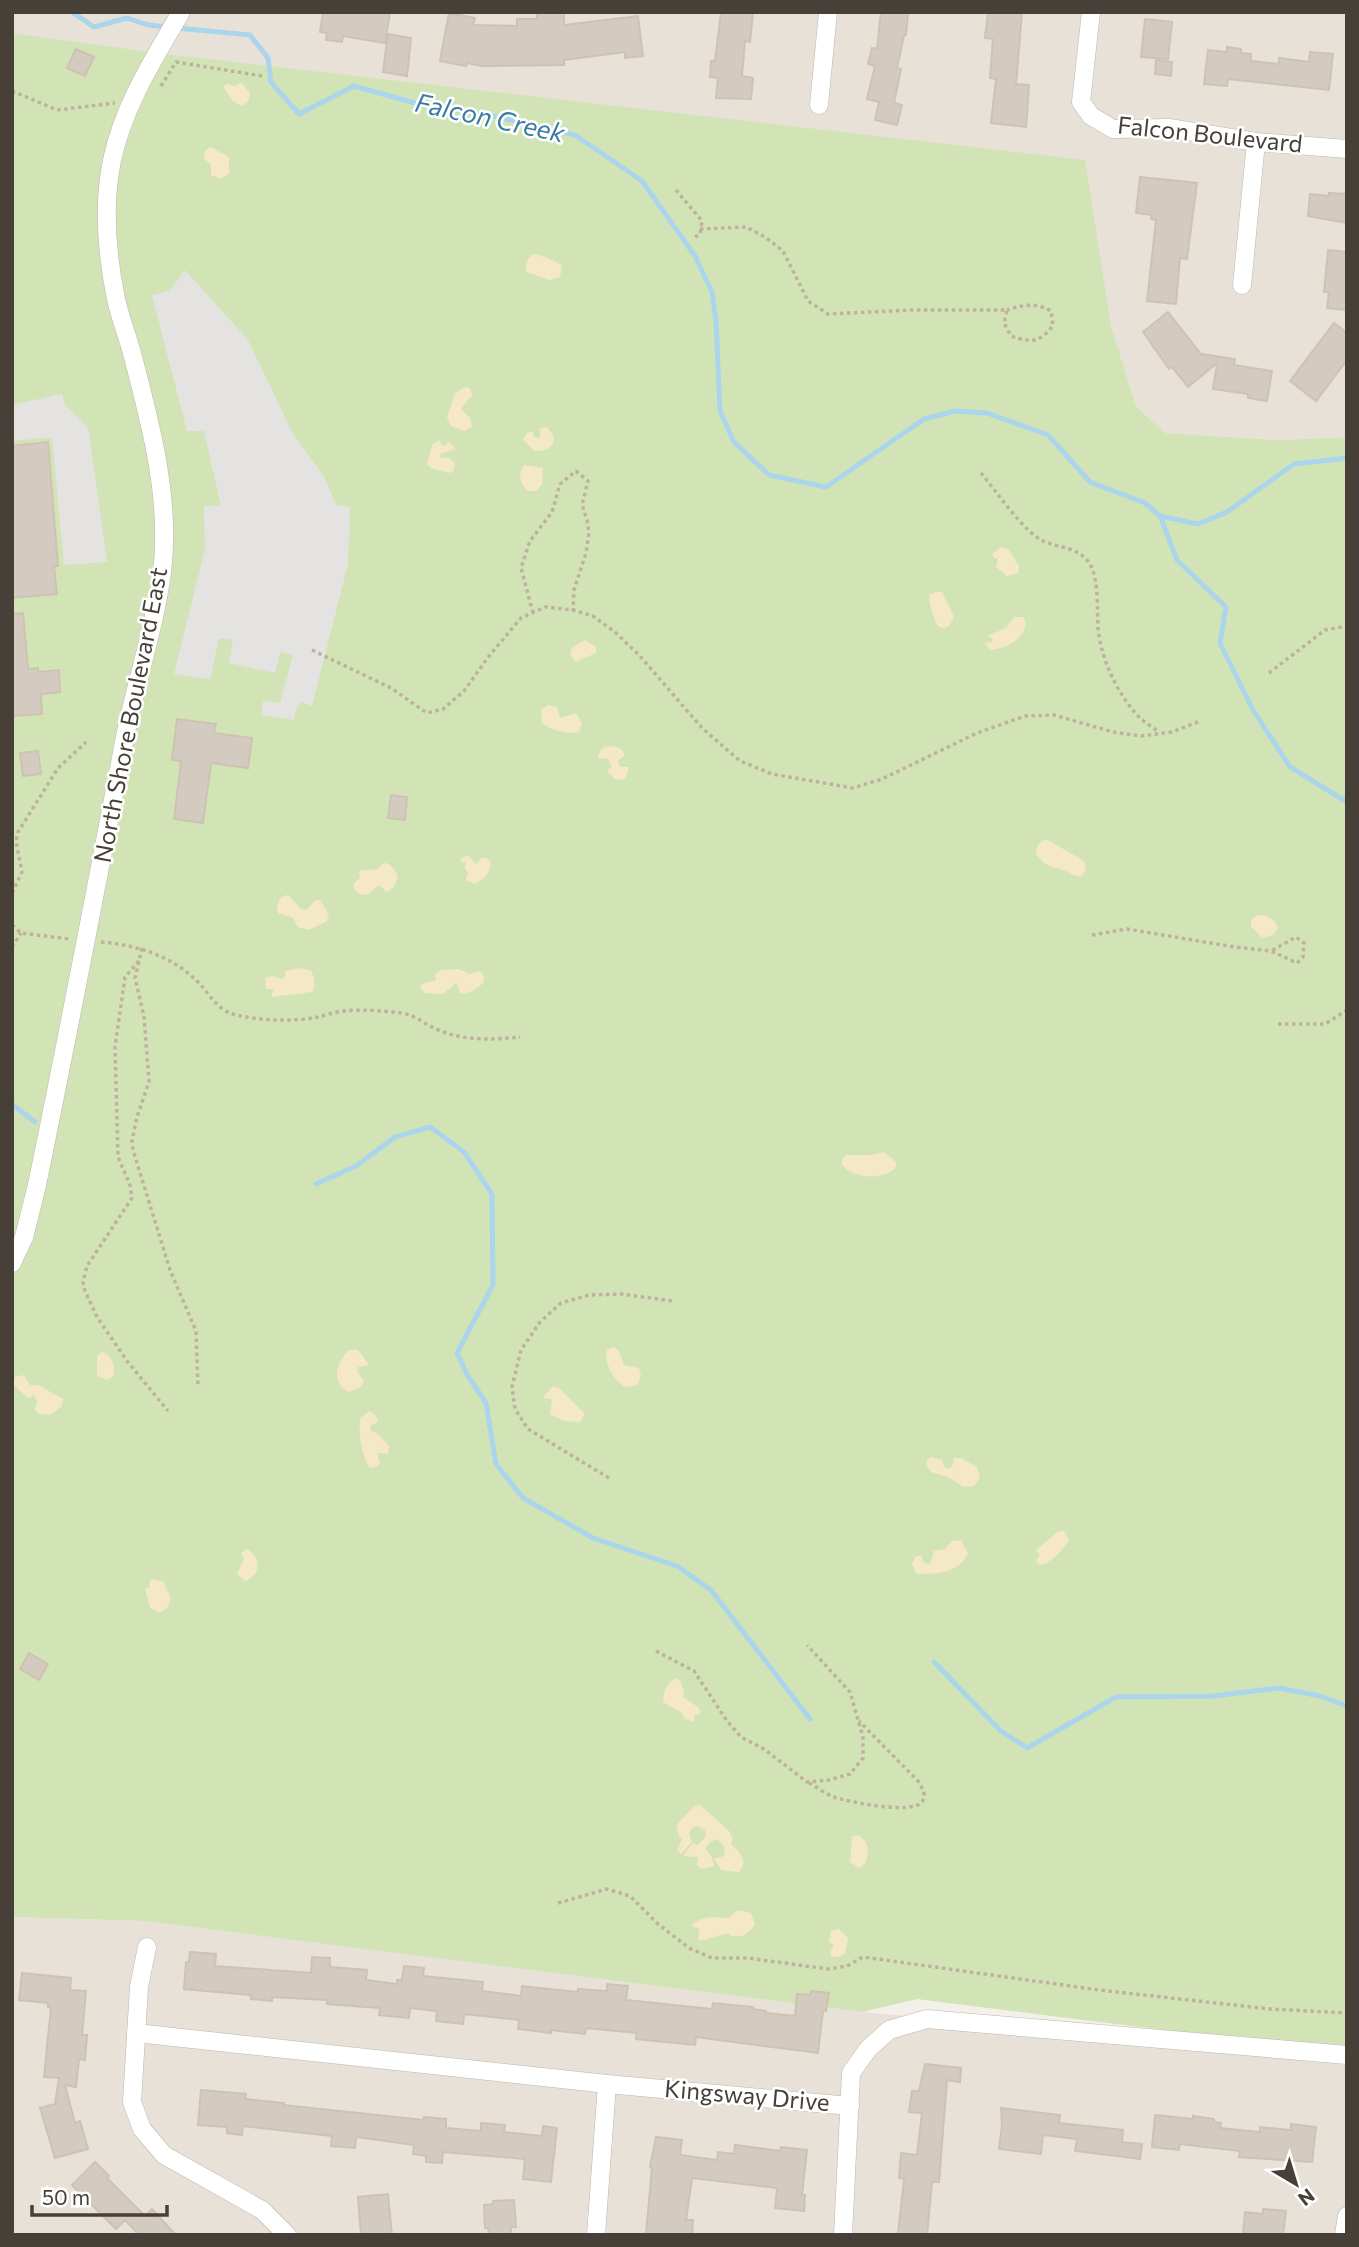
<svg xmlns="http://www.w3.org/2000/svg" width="1359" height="2247" font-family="Commissioner,sans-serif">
<rect width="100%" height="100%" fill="#f3f0e9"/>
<g fill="#e7e1d8">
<polygon points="12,12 1347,12 1347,437 1277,440 1165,433 1136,406 1111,326 174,55 12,33"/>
<polygon points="12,1917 144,1921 862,2012 1347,2055 1347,2235 12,2235"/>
</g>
<polygon fill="#d2e4b6" points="12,33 174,55 1085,160 1111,326 1136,406 1165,433 1277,440 1347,437 1347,2053 917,1999 862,2012 144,1921 12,1917"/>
<g fill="#f4e8c9">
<polygon points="242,83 250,93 248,102 241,106 233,101 223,87 227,84 235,86"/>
<polygon points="210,147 229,157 229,174 221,179 211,175 211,164 205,160 204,152"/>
<polygon points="533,254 543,256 562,265 560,277 549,280 525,271 528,259"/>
<polygon points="466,387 470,388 472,395 461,409 470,418 472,427 464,431 451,426 447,417 455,393"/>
<path d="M547,427L554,437C554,448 546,451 535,451L523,440L527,433L532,431L534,437L540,438V429Z"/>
<polygon points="439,440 442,445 446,446 448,441 455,449 440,454 441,458 449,458 455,463 454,470 450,473 431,468 427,464 432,445"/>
<path d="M524,465L543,468L542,485L536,491H528C520,484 517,474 524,465Z"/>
<polygon points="1001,547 1008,549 1019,566 1018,573 1007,576 996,567 998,559 994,558 992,554"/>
<path d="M936,592H942L954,617L949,626L943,628L938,626C933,617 929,605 929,595Z"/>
<path d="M1014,617H1024C1031,636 1006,649 990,650L984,643L992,642L993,639L987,636L1006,628Z"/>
<polygon points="585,640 596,647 596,653 576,662 570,654 572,648"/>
<path d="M548,705L557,707L560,718L576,713L582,724L579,732C569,735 550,730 542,723L541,710Z"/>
<path d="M613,746L621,749L625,755L618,760L620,767H629L625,779L616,780L607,771L612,766L608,759L598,758C600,748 603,747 613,746Z"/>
<path d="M1046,839L1084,861L1086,868L1082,876C1074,876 1072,874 1066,871C1050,865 1049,870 1036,854L1038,844Z"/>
<path d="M469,856L476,864L482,858H487L491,863C489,873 485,879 475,884L466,880L468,873L465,868L466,863L460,861L463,857Z"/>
<path d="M383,863C391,863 395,869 398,877L394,887L387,892L379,885L369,894L361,895L355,891L353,884L360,878L359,871L378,869Z"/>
<polygon points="288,895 301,909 307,910 315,900 320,900 329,915 326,922 308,930 298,927 293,918 278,913 277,906 281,897"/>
<path d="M1263,915C1271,917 1275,920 1278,928L1273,935L1262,938L1251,926V920L1256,916Z"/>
<path d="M302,968L311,971C315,979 316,984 312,992L271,997L274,989H266L265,978L272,976L282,979L285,976V971Z"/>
<path d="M459,969L469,974L480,971L484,976V982C477,989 471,993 461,994L456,983L443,994L425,993L421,989V984L436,980L435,974L442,970Z"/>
<path d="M884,1152L896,1162V1167C884,1181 854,1179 842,1165V1160L846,1155H872Z"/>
<path d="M614,1347L619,1351L624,1365L639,1368L641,1376L637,1385L625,1387C613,1380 604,1363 607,1350Z"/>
<path d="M349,1350H358L369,1365L358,1367L357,1371L364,1381L361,1387L348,1392C330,1381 337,1362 349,1350Z"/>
<path d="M102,1352C112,1355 116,1367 113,1377L107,1380L97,1376V1356Z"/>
<polygon points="24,1375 30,1385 38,1385 63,1399 62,1406 50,1415 39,1414 35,1410 37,1401 34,1395 28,1398 13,1384 15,1377"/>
<polygon points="553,1386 560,1389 585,1414 580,1422 564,1421 550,1414 552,1399 543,1398"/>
<path d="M369,1411L375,1414L378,1422L371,1425L370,1430L379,1435L389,1446L388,1454L377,1453L380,1463L376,1467L370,1468C360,1452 359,1435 360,1418Z"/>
<polygon points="932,1457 942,1460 944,1467 949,1469 953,1464 954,1458 961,1458 977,1467 980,1478 974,1486 963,1487 948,1477 931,1472 927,1466 927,1460"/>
<path d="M1064,1531L1069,1540C1063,1550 1051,1563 1040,1565L1036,1561L1040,1555L1036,1550L1057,1532Z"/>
<path d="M961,1540L968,1554C958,1573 937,1574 917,1574L912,1564L915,1557L921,1555L924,1563L929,1564L933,1557V1551L945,1549L952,1541Z"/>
<path d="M247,1549C262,1559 261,1574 245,1581L237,1574L244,1559L241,1553Z"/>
<polygon points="151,1579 163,1581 171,1599 167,1608 160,1613 150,1608 145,1589 150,1588 149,1584"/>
<path d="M676,1678L681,1682L684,1693L683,1697L698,1707L701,1711L699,1715H694V1722L685,1719L682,1713L663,1702C663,1692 667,1682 676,1678Z"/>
<path d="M700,1805L729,1831L733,1839L731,1844C740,1853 749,1860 739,1872L721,1870L714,1859L724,1856L725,1848L718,1839L710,1842L705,1848L712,1857L714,1866L702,1869L697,1865L698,1857L683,1856L693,1843L698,1845L706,1836L705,1830L698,1826L692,1828L689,1834L692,1842L681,1854L677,1850L682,1840C674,1828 676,1824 686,1815C691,1810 692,1806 700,1805Z"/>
<path d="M858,1835C870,1843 869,1852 865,1864L859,1868L850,1862L852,1837Z"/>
<path d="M738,1910L751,1913L755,1924C749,1934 742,1938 731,1936L729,1933L700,1941L698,1937L700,1929L691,1926C701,1915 715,1917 728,1918Z"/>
<polygon points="839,1929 848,1938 845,1954 839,1957 832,1957 830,1952 834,1945 829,1942 831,1931"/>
</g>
<g fill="#e5e3e1">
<polygon points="185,270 248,340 292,432 326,480 336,505 350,507 348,564 312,706 302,702 296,708 294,720 261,715 263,701 280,703 293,655 280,652 275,673 229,663 233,640 219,638 210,679 174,674 205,549 204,506 221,506 204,431 187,431 152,295 170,291"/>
<polygon points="62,394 65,405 88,427 107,562 64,565 52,437 13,441 12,405"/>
</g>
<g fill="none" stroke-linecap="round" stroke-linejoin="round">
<g stroke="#abd5eb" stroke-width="5">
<polyline points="72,12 94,27 127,18 148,25 167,27"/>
<polyline points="177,28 250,35 268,58 271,82 299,114 354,86 422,105 489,115 575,135 642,181 695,256 712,292 716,321 720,411 734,442 769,475 826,487 924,419 955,411 987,413 1048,435 1090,482 1145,503 1160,516 1198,524 1227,512 1294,464 1347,458"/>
<polyline points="1160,516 1177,560 1226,607 1220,643 1253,710 1290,767 1347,802"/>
<polyline points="12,1104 35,1122"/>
<polyline points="316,1184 356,1166 395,1137 430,1127 464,1152 492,1194 493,1285 457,1353 468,1376 486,1403 496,1464 523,1498 593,1538 677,1566 711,1590 810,1719"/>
<polyline points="934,1662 1001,1731 1027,1748 1116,1697 1213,1696 1279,1688 1320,1696 1347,1706"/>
</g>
</g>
<g fill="#d4cbc0" stroke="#cec2b3" stroke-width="2">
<polygon points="323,12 390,12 385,43 343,36 342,42 326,40 327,33 320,32"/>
<polygon points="537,12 564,12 564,25 638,16 643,56 625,58 625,52 564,60 564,65 482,66 467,63 466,66 440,61 449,13 475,18 473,25 517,26 517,19 537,19"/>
<polygon points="721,12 753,12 750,42 745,41 742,76 753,78 751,99 716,98 718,78 710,77 711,61 715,61"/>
<polygon points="881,12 908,12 906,35 904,35 897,68 901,69 894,103 902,105 897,125 875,120 879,102 867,99 875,66 868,64 872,48 877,49"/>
<polygon points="988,12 1022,12 1016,84 1029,85 1026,127 991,123 996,79 990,78 993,39 985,38"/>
<polygon points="1145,19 1172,22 1168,59 1141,57"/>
<polygon points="388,34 411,38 407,76 383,72"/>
<polygon points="1227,47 1241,49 1241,53 1251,54 1251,61 1279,64 1279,58 1309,62 1310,52 1333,54 1329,90 1228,79 1227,86 1204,84 1208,50 1227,52"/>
<polygon points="76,49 94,57 85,76 67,68"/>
<polygon points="1156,60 1172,62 1171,76 1155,74"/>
<polygon points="1140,177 1197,183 1187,259 1180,258 1176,304 1147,301 1156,220 1151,219 1152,215 1136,213"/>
<polygon points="1329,193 1347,194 1347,223 1308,216 1310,194 1329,196"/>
<polygon points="1328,250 1347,252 1347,310 1327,308 1329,292 1324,292"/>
<polygon points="1168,312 1201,354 1235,359 1234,365 1272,371 1267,401 1248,398 1248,394 1213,389 1217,363 1188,387 1172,367 1169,369 1143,332"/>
<polygon points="1334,323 1347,333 1347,360 1316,401 1290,381"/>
<polygon points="48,442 58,566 54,566 57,594 12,598 12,446"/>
<polygon points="23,613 28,669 38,668 38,672 59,670 60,692 41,694 42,714 12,716 12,614"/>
<polygon points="177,719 216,724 214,733 252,738 248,768 211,763 203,823 174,819 181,761 172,760"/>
<polygon points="38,751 41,774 23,776 20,753"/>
<polygon points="391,795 407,797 405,820 388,818"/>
<polygon points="29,1653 48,1664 39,1680 20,1669"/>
<polygon points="190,1952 216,1954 215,1966 311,1973 312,1957 330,1958 330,1967 367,1970 366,1980 397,1984 397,1980 402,1980 404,1966 424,1968 423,1976 483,1982 482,1991 521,1996 522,1986 578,1992 578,1989 607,1991 607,1984 628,1986 626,2000 712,2009 713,2003 753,2007 752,2009 766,2011 766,2013 795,2016 797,1994 810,1995 811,1991 829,1993 826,2011 823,2011 818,2053 696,2037 695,2045 636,2039 637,2033 586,2028 585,2034 551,2030 551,2033 518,2029 519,2020 464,2014 463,2024 436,2021 437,2011 410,2008 409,2018 379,2015 380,2008 327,2004 327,2000 272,1997 272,2001 251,1999 251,1995 184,1989 186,1962 189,1962"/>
<polygon points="22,1973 71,1978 70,1990 86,1991 82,2035 87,2035 85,2060 79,2059 76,2087 65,2085 75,2123 80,2121 88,2149 55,2158 40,2108 55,2104 59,2078 44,2077 51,2008 48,2007 48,2003 19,2000"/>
<polygon points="925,2064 961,2068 960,2082 947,2080 939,2182 932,2182 927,2235 898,2234 904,2179 899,2178 901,2153 917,2155 922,2113 909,2112 912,2091 919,2091"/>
<polygon points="201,2090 246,2094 245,2099 284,2103 283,2105 424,2120 424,2117 446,2119 446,2128 481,2131 481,2123 505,2125 504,2132 542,2136 543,2126 557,2128 551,2182 523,2179 525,2159 443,2152 442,2163 426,2162 426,2156 413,2154 414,2145 386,2141 356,2137 355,2148 331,2146 332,2136 243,2126 242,2135 227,2133 227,2127 198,2125"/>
<polygon points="1001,2108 1060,2115 1059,2123 1123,2130 1122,2142 1142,2144 1140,2159 1075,2151 1077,2139 1043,2135 1041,2154 999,2149 1002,2125"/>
<polygon points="1155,2115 1193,2119 1193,2116 1214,2119 1214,2122 1221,2123 1220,2128 1260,2132 1260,2127 1291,2130 1291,2124 1316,2127 1312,2162 1239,2157 1240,2151 1180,2144 1179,2150 1152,2147"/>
<polygon points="656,2137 682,2140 680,2155 717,2160 718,2152 734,2154 735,2145 780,2151 781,2147 807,2150 802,2195 805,2195 804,2211 775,2208 777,2188 692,2178 686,2220 693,2220 692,2235 646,2235 652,2167 650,2167"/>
<polygon points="95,2162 109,2176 107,2178 145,2216 152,2209 176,2235 139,2235 125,2220 116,2229 72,2185"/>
<polygon points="388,2194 392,2235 361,2235 358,2197"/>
<polygon points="514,2200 516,2227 511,2227 511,2235 489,2235 488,2228 485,2228 484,2205 493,2204 493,2201"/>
<polygon points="1263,2209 1286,2211 1283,2235 1243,2235 1245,2212 1263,2214"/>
</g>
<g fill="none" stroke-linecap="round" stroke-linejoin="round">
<g stroke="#beb7ad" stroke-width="19">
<g id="minor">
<polyline points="1091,12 1081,102 1091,116 1113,129 1169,128 1256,142 1347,149"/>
<polyline points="819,105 828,12"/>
<polyline points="1242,285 1256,142"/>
<path d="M12,1263L24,1237L37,1185C68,1035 97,883 126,732C137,679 155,626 162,572C171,501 151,425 133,357C128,337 120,318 116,299C107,255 103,204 112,160C124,105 153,60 181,12"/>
<polyline points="147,1947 139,1987 132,2102 142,2129 164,2155 262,2210 287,2235"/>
<polyline points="136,2033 607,2084 850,2106"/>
<polyline points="596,2235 607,2084"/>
<polyline points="843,2235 851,2073 868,2049 889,2030 927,2019 1347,2055"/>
<polyline points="1344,2235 1347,2216"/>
</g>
</g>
<g stroke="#bfb19f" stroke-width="3.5" stroke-dasharray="3.5 3.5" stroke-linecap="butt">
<polyline points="161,86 176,62 262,76"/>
<polyline points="12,91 57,110 115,103"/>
<polyline points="676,190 702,221 700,234 692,239"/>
<path d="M700,229L746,227L765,237L783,251L808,301L828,314L911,310H1007L1004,323L1011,336C1033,343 1038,343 1053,326L1051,311C1036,302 1023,305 1007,310"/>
<path d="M981,473C996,491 1024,532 1043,541C1059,548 1079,547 1090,564C1099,580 1097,611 1098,628C1101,659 1117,693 1138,716C1144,722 1152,727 1159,732"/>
<polyline points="533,613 521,568 530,541 552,512 560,484 576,471 588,481 582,505 587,520 589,533 586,553 574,590 573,610"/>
<polyline points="312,650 391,688 427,713 443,709 464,691 489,656 521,618 545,607 573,610 593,616 616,633 639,655 702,728 740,761 772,774 853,788 882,779 977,733 1025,716 1054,715 1113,732 1141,736 1172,732 1198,722"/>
<polyline points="1269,673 1325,630 1347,626"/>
<polyline points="12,893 22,872 16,842 18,832 58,768 86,742"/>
<polyline points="12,925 21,933 69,939"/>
<polyline points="1092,935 1127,929 1235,947 1271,951 1297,963 1303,957 1304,943 1296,937 1271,951"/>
<path d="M101,942C137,945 172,956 198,982C209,993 216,1009 233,1014C259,1021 292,1022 318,1017C326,1015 335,1012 344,1011C363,1009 383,1011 402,1013C415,1015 424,1024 436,1029C461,1041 493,1040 520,1037"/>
<polyline points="12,947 21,933"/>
<polyline points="142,948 135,978 144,1016 149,1082 137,1117 132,1141 133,1150 170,1270 196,1331 198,1385"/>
<polyline points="139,961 125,977 115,1047 118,1157 130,1185 132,1198 87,1266 83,1282 85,1291 97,1317 127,1361 168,1411"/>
<polyline points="1278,1024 1325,1024 1347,1010"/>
<polyline points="609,1478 528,1429 515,1409 512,1387 521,1350 540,1322 561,1303 589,1295 621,1294 673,1301"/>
<polyline points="656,1651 694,1671 727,1721 741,1737 764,1749 807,1782 829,1780 850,1774 863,1758 863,1737 850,1692 807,1645"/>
<path d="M809,1783C817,1787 825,1794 834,1797C849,1802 912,1815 922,1802C927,1795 922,1789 919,1782L859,1721"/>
<polyline points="558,1903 607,1889 630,1896 658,1924 689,1948 712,1958 748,1958 828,1969 847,1966 863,1957 1099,1990 1270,2009 1347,2013"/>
</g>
<use href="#minor" stroke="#fff" stroke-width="18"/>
</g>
<g text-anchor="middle" stroke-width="5" stroke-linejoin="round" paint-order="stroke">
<g font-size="24" fill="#474038" stroke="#fff">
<text transform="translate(1210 135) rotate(6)" y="8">Falcon Boulevard</text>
<text transform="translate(131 715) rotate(-79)" y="8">North Shore Boulevard East</text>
<text transform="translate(747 2096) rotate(5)" y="8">Kingsway Drive</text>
</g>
<g font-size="26" font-style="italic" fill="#377ca2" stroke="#fff">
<text transform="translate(490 118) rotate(12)" y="9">Falcon Creek</text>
</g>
</g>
<rect width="1359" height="2247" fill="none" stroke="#474038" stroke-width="28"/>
<g transform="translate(1296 2184) rotate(142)" stroke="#ffffff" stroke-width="5" paint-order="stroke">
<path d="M0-5L12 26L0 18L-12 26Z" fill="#474038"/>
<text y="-10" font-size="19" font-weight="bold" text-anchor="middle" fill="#474038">N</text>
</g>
<path d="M32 2205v10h135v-10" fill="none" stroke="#474038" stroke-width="3.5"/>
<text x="42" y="2205" font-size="21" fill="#474038" stroke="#ffffff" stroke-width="5" paint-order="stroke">50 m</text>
</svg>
